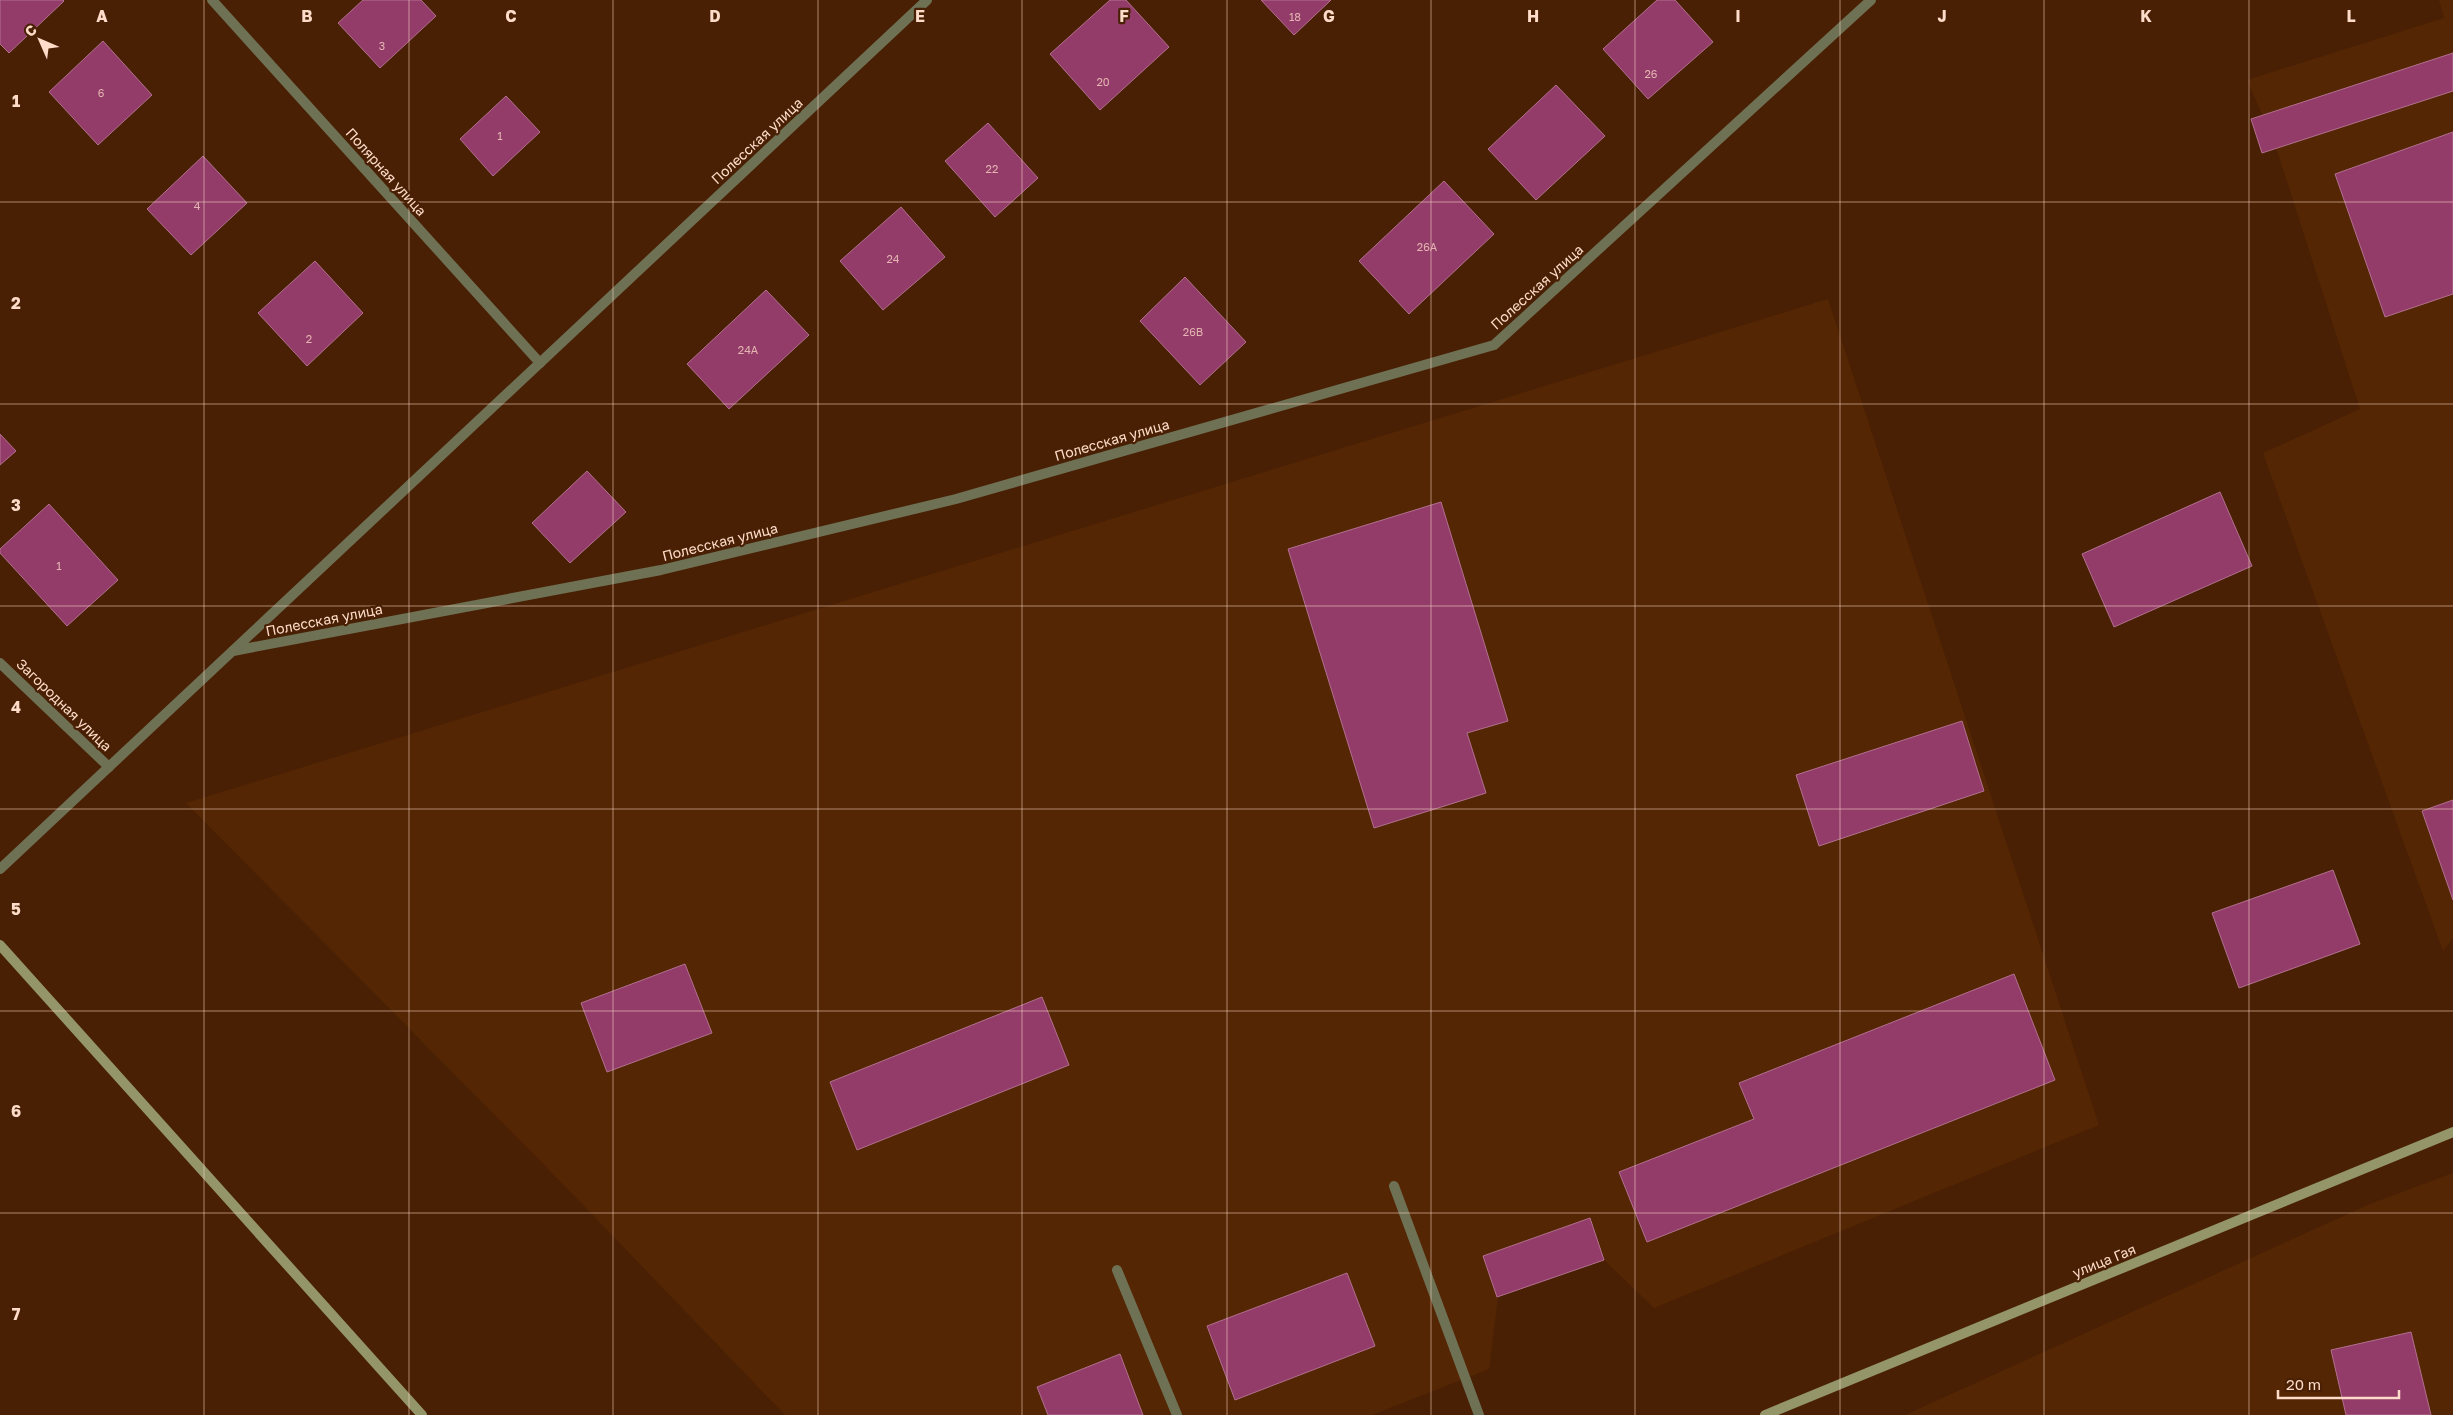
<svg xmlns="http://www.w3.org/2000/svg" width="2453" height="1415" font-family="'Golos Text',sans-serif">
<rect width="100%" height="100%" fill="#492004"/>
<g fill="#542604">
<polygon points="2439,0 2453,0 2453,938 2443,951 2263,453 2360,409 2275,144 2247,80 2444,18"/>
<polygon points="1828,299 2099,1125 1654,1308 1604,1260 1498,1297 1489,1369 1372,1415 785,1415 559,1180 186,803"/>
<polygon points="2453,1173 2453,1415 1905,1415 2370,1204"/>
</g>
<g fill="#933c69" stroke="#b2708f">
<polygon points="0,0 63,0 64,1 9,53 0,44"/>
<polygon points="363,0 421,0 436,16 380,68 338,23"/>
<polygon points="1110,0 1126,0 1169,47 1100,110 1050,54"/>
<polygon points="1261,0 1331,0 1294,35"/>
<polygon points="1657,0 1675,0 1713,42 1648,99 1603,49"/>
<polygon points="103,41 152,95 98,145 49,92"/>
<polygon points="2453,53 2453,91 2262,153 2251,119"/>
<polygon points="1556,85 1605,136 1536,200 1488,149"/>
<polygon points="506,96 540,132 493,176 460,139"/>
<polygon points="988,123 1038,178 995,217 945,161"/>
<polygon points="2453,132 2453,294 2385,317 2335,174"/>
<polygon points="203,156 247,203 191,255 147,209"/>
<polygon points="1444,181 1494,234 1409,314 1359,261"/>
<polygon points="901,207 945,257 883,310 840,261"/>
<polygon points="315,261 363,313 307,366 258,313"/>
<polygon points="1185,277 1246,342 1200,385 1140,321"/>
<polygon points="766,290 809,335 729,409 687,364"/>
<polygon points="0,434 16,451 0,465"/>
<polygon points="587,471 626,512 570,563 532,523"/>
<polygon points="2220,492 2252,566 2114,627 2082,554"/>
<polygon points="1441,502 1508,721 1467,733 1486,793 1374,828 1288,549"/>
<polygon points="49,504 118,580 67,626 0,553 0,549"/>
<polygon points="1962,721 1984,791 1819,846 1796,775"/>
<polygon points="2453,800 2453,900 2422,811"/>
<polygon points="2333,870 2360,944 2239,988 2212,913"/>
<polygon points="685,964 712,1033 607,1072 581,1003"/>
<polygon points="2014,974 2055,1080 1647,1242 1619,1172 1754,1119 1739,1083"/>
<polygon points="1042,997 1069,1065 857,1150 830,1082"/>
<polygon points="1590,1218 1604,1260 1497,1297 1483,1256"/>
<polygon points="1347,1273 1375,1346 1235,1400 1207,1326"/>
<polygon points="2411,1332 2431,1415 2346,1415 2331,1350"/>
<polygon points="1120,1354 1143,1415 1048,1415 1037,1387"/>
</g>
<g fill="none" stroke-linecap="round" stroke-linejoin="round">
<g stroke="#6f7155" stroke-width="10">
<polyline points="1394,1186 1479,1415"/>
<polyline points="1117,1270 1177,1415"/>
</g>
<g stroke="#6f7155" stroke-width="10">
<polyline points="212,0 540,363"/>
<polyline points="233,651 661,570 956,499 1494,345 1871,0"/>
<polyline points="0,663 109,767"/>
<polyline points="0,869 927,0"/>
</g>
<g stroke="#949669" stroke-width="10">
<polyline points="0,945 422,1415"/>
<polyline points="1765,1415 2453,1132"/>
</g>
</g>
<path fill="none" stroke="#fedcc9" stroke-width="1" stroke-opacity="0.55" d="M204,0V1415M409,0V1415M613,0V1415M818,0V1415M1022,0V1415M1227,0V1415M1431,0V1415M1635,0V1415M1840,0V1415M2044,0V1415M2249,0V1415M0,202H2453M0,404H2453M0,606H2453M0,809H2453M0,1011H2453M0,1213H2453"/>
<g text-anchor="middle" stroke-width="4.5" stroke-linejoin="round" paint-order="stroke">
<g font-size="11" fill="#e3b4b1">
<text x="1295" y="21">18</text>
<text x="382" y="50">3</text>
<text x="1651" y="78">26</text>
<text x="1103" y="86">20</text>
<text x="101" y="97">6</text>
<text x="500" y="140">1</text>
<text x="992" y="173">22</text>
<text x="197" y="210">4</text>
<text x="1427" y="251">26А</text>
<text x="893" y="263">24</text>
<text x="1193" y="336">26В</text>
<text x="309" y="343">2</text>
<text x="748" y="354">24А</text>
<text x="59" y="570">1</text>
</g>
<g font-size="14" fill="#fedcc9" stroke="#492004">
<text transform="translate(757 141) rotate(-43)" y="5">Полесская улица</text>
<text transform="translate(386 172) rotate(48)" y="5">Полярная улица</text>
<text transform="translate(1537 287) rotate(-42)" y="5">Полесская улица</text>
<text transform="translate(1112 440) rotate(-16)" y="5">Полесская улица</text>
<text transform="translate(720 542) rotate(-14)" y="5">Полесская улица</text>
<text transform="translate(324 620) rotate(-11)" y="5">Полесская улица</text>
<text transform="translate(64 705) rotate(44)" y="5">Загородная улица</text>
<text transform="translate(2104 1261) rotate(-22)" y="5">улица Гая</text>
</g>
</g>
<g font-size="16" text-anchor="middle" font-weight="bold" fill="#fedcc9" stroke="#492004" stroke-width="4.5" stroke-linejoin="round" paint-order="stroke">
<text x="102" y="22">A</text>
<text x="307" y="22">B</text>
<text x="511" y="22">C</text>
<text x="715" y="22">D</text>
<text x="920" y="22">E</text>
<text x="1124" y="22">F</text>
<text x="1329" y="22">G</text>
<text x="1533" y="22">H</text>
<text x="1738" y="22">I</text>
<text x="1942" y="22">J</text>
<text x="2146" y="22">K</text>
<text x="2351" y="22">L</text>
<text x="16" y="107">1</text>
<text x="16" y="309">2</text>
<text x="16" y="511">3</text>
<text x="16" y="713">4</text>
<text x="16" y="915">5</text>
<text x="16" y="1117">6</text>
<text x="16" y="1320">7</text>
</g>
<g transform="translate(40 40) rotate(315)" stroke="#492004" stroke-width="4" paint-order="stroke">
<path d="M0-4L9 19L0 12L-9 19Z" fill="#fedcc9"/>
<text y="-8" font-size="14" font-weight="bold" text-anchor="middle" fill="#fedcc9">С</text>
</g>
<path d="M2278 1390v8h121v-8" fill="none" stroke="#fedcc9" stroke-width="2.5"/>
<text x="2286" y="1390" font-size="15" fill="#fedcc9" stroke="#492004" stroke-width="4" paint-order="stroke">20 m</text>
</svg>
